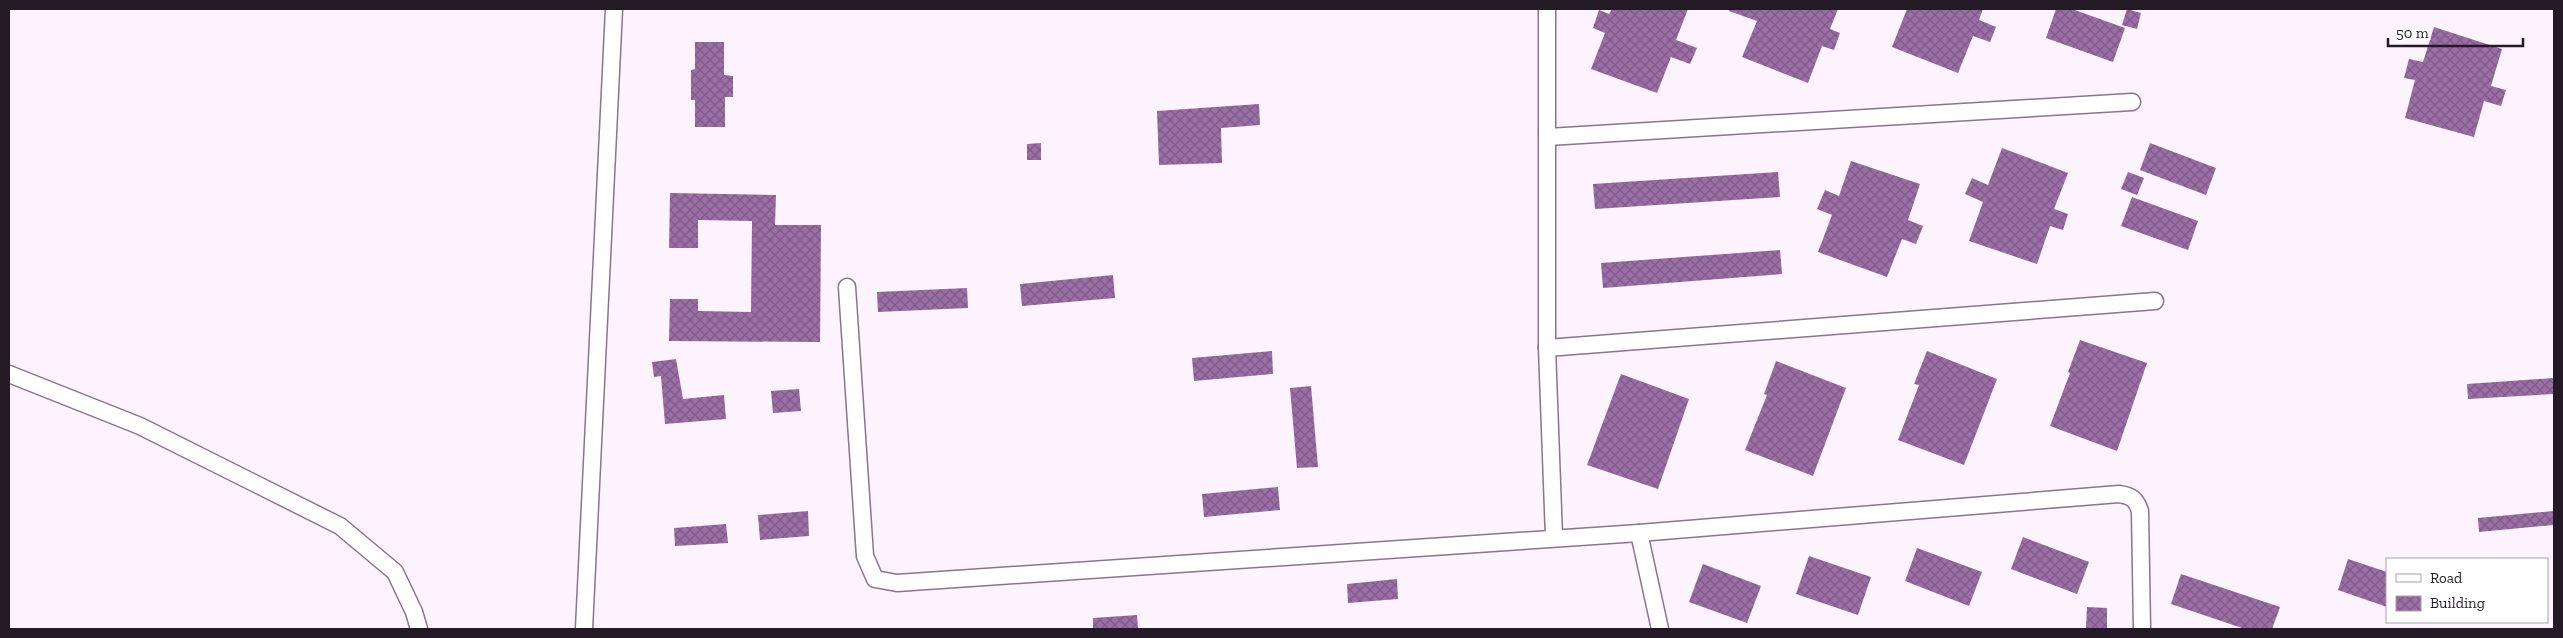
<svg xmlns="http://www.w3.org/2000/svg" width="2563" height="638" font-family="'Zilla Slab',serif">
<defs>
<pattern id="building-cross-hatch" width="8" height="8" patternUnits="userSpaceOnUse" patternTransform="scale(1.25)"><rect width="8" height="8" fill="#9b6ea6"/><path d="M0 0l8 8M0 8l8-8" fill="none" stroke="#7e5a87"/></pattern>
</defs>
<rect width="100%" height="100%" fill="#fcf3ff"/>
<g fill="url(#building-cross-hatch)">
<polygon points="1612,9 1688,9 1676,40 1697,48 1690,64 1671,57 1657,93 1591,69 1605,33 1593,28 1599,10 1609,14"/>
<polygon points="1730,9 1838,9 1830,29 1840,33 1834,50 1822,46 1808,83 1742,57 1757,21 1729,11"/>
<polygon points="1907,9 1983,9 1979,20 1996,27 1990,42 1973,36 1958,73 1892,47"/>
<polygon points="2056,9 2072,9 2125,28 2113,62 2046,38"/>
<polygon points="2127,9 2141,13 2137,29 2122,25"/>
<polygon points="2434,27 2502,49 2491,86 2506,90 2501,106 2484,101 2474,137 2405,118 2415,80 2404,78 2409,59 2423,62"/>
<polygon points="695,42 724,42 724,75 733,76 733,97 725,97 725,127 695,127 695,100 691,100 691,70 695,69"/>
<polygon points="1259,104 1260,125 1221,128 1222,163 1159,165 1157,111"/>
<polygon points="1041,143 1041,160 1027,160 1027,144"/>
<polygon points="2150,143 2216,168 2206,195 2140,170"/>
<polygon points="2002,148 2068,173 2054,209 2068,214 2063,230 2050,226 2037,264 1969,241 1983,202 1965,194 1972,178 1988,185"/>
<polygon points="1851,161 1920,184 1908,220 1923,226 1916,244 1902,239 1887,277 1818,252 1832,215 1817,209 1825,190 1839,196"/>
<polygon points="1778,172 1780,197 1595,209 1593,184"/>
<polygon points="2128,172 2144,178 2137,195 2121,189"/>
<polygon points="670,193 776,195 775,225 821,225 820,342 669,341 670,299 698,299 698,311 751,312 752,221 698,220 698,248 669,248"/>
<polygon points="2132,197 2198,221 2188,250 2121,226"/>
<polygon points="1780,250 1782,274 1603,288 1601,263"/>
<polygon points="1113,275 1115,298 1022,306 1020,284"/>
<polygon points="967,288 968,308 878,312 877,292"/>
<polygon points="2080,340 2147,363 2117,451 2050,426 2070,373 2068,372"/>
<polygon points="1272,351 1273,374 1194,381 1192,358"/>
<polygon points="1927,351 1997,379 1964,465 1898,440 1919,385 1914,384"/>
<polygon points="676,359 683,399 724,395 726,419 665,424 661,376 654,377 652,362"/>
<polygon points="1776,361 1846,388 1813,476 1745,450 1767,395 1764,394"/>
<polygon points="1621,374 1689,399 1658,489 1587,465"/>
<polygon points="2554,378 2554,394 2468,399 2467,384"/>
<polygon points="1311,386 1318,467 1297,468 1290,388"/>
<polygon points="799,389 801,411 773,413 771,391"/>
<polygon points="1278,487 1280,510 1204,517 1202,494"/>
<polygon points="808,511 809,536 760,540 758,515"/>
<polygon points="2554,511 2554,525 2479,532 2478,518"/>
<polygon points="726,524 728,543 675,546 674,528"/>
<polygon points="2023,537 2089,562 2077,594 2011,569"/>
<polygon points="1917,548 1982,572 1969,606 1905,581"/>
<polygon points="1809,556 1871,577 1858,615 1796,594"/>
<polygon points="2348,559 2387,572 2387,607 2338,590"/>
<polygon points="1703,564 1761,586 1747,623 1689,602"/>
<polygon points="2181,574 2280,607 2272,629 2245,629 2171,604"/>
<polygon points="1397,579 1398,599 1348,603 1347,584"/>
<polygon points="2087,607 2107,608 2107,629 2086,629"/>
<polygon points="1137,615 1138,629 1093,629 1093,618"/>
</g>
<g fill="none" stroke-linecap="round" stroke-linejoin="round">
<g stroke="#8a748f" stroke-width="19">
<g id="minor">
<polyline points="1547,9 1547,348 1554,537"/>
<polyline points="1548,137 2132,102"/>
<path d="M847,287L865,556L875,579L897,583L1639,533L2119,494C2132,496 2136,499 2140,511L2142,629"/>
<polyline points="1547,348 2155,301"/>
<polyline points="9,374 140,426 340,526 395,572 414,612 419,629"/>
<polyline points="1639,533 1660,629"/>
<polyline points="584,629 614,9"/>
</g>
</g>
<use href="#minor" stroke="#fff" stroke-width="16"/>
</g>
<rect width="2563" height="638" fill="none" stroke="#231a25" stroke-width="20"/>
<rect x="2386" y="558" width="162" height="65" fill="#ffffff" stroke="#a7a3a8"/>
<rect x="2396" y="574" width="25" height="8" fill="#ffffff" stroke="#a7a3a8"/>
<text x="2430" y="583" font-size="15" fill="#231a25">Road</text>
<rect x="2396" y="596" width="25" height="15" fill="url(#building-cross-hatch)" stroke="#a7a3a8"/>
<text x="2430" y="608" font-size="15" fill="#231a25">Building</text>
<path d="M2388 38v8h135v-8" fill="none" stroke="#231a25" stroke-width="2.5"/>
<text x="2396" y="38" font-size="15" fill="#231a25" stroke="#ffffff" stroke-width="4" paint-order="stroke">50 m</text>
</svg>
